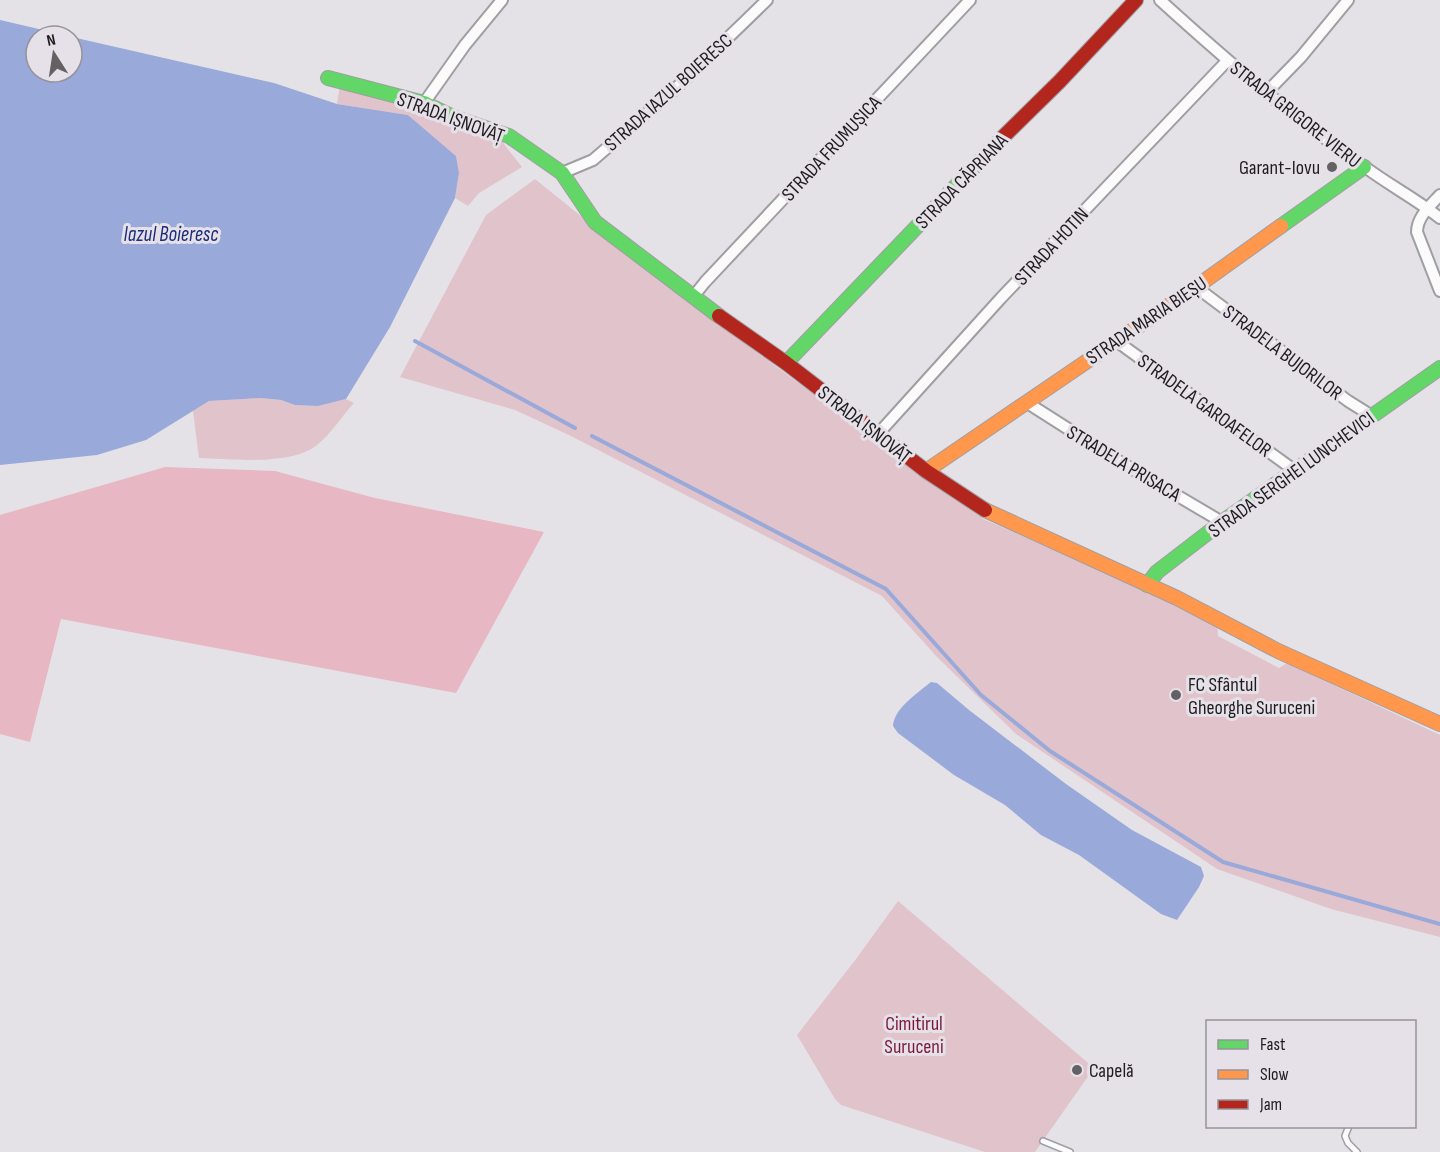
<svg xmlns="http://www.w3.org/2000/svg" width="1440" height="1152" font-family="'Sofia Sans Condensed',sans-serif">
<rect width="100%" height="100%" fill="#e5e2e7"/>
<g fill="#e1c3cb">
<polygon points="340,85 428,110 480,137 500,139 522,167 479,193 468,206 455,198 459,173 456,156 408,115 337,104"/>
<polygon points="535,179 680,296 983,519 1116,576 1217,623 1218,636 1279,668 1287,663 1440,735 1440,937 1331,909 1217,869 1016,734 937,657 882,596 571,436 515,410 400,377 486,215"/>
<path d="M261,398L281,400L295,405L318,406L346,399L354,403C342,416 331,434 317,445C291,466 231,459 199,458L193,411L209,401Z"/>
<polygon points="898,901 1094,1068 1035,1152 985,1152 841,1105 835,1099 797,1035 856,959"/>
</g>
<polygon fill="#e7b7c3" points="165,467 275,471 375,498 544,532 456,693 61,619 30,742 0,734 0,515"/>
<g fill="#99a9d9">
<polygon points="0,20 69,36 36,36 36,72 72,72 72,37 274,83 337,104 408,115 456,156 459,173 455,198 390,327 346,399 318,406 295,405 281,400 261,398 209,401 146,440 97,455 0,465"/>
<path d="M931,682L937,683L969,710L1066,784L1132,830L1201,867L1204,876L1199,887L1177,920L1161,914L1079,855L1041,835L1005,805L954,775L898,733L893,726C894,708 918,693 931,682Z"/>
</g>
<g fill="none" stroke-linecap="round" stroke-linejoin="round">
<g stroke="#99a9d9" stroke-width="4">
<polyline points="415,341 575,428"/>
<polyline points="592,436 886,589 981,695 1050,751 1223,862 1440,924"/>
</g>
<g stroke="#a09ea2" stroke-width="8">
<g id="lane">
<polyline points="1349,1126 1345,1136 1348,1143 1357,1152"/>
<polyline points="1043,1141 1070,1152"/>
</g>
</g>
<g stroke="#a09ea2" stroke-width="14">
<g id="street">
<path d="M1160,0C1225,59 1292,117 1365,167C1389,185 1416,199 1440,218"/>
<polyline points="1267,92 1301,57 1348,0"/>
<polyline points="424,103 465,45 502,0"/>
<polyline points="562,173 593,160 674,90 767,0"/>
<path d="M1440,195C1430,206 1417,217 1417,232L1440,291"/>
<polyline points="1196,287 1348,401 1372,416"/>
<polyline points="693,297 705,282 970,0"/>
<polyline points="1115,340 1294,470"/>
<polyline points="1026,402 1117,460 1222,522"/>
<polyline points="878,434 1001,298 1227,61"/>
</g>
</g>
<g stroke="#a09ea2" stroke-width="16">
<g id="fast">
<polyline points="328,78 424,103 453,117 509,136 562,173 595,222 719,316"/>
<polyline points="1281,226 1364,167"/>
<polyline points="786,363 1001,139"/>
<polyline points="1147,585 1157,572 1222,522 1440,368"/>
</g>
</g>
<g stroke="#a09ea2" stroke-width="16">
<g id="slow">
<polyline points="926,471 1196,287 1281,226"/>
<polyline points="985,510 1177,598 1278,651 1440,724"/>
</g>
</g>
<g stroke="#a09ea2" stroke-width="16">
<g id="jam">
<polyline points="1001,139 1060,81 1136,0"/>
<polyline points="719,316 786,363 926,471 985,510"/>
</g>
</g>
<use href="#lane" stroke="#fbfbfb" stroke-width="5"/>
<use href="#street" stroke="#fbfbfb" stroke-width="10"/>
<use href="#fast" stroke="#63d668" stroke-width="14"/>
<use href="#slow" stroke="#ff974d" stroke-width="14"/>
<use href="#jam" stroke="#b3261e" stroke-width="14"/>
</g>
<g fill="#646165" stroke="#e6e1e8" stroke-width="2">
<circle cx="1332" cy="167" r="6"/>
<circle cx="1176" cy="695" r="6"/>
<circle cx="1077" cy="1070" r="6"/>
</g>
<g text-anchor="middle" stroke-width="6" stroke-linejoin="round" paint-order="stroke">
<g font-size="20" fill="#1e1c1f" stroke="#e6e1e8">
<text transform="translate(668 92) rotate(-42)" y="7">STRADA IAZUL BOIERESC</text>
<text transform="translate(1296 114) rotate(38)" y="7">STRADA GRIGORE VIERU</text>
<text transform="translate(451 117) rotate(20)" y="7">STRADA IȘNOVĂȚ</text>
<text transform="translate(831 148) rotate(-47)" y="7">STRADA FRUMUȘICA</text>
<text transform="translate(961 181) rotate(-46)" y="7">STRADA CĂPRIANA</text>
<text transform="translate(1051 246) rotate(-47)" y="7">STRADA HOTIN</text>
<text transform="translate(1146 320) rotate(-34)" y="7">STRADA MARIA BIEȘU</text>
<text transform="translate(1283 352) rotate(37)" y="7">STRADELA BUJORILOR</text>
<text transform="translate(1205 405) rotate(36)" y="7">STRADELA GAROAFELOR</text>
<text transform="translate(865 424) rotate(38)" y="7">STRADA IȘNOVĂȚ</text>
<text transform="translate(1124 463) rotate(31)" y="7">STRADELA PRISACA</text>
<text transform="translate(1291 474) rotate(-36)" y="7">STRADA SERGHEI LUNCHEVICI</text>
</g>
<g font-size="20" fill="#1e1c1f" stroke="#e6e1e8" text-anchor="start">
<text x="1320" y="174" text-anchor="end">Garant-Iovu</text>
<text x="1188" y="691">FC Sfântul<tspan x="1188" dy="23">Gheorghe Suruceni</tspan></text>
<text x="1089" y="1077">Capelă</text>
</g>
<g font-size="20" fill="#7a183a" stroke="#e6e1e8">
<text x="914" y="1030">Cimitirul<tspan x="914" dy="23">Suruceni</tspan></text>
</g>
<g font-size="21" font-style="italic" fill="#1b2d7b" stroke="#e6e1e8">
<text x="171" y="241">Iazul Boieresc</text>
</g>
</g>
<rect x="1206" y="1020" width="210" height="108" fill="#e6e1e8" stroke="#969298" stroke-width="1.5"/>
<rect x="1218" y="1040" width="30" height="9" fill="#63d668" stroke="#969298" stroke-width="1.5"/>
<text x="1260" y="1050" font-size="18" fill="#1e1c1f">Fast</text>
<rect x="1218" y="1070" width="30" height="9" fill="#ff974d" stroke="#969298" stroke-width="1.5"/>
<text x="1260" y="1080" font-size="18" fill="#1e1c1f">Slow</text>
<rect x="1218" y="1100" width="30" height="9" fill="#b3261e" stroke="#969298" stroke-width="1.5"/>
<text x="1260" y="1110" font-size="18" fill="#1e1c1f">Jam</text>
<g transform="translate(54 54) rotate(348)"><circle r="28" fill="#e6e1e8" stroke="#969298" stroke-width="1.5"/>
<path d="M0-4.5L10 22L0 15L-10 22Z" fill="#646165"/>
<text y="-9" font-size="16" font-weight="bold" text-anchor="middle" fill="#1e1c1f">N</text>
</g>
</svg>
